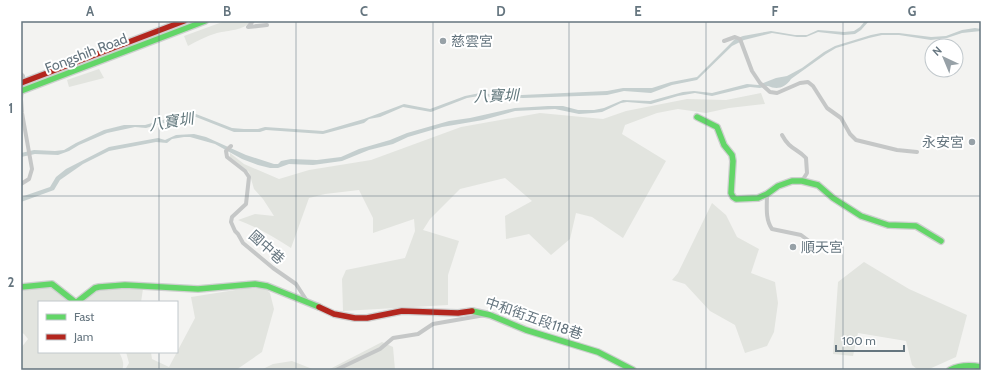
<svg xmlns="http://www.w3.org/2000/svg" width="1002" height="391" font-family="Cabin,'Noto Sans TC',sans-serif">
<rect width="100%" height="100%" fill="#f3f3f1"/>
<g fill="#e2e4df">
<path d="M225,21H251C243,31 229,30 217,33C207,36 197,41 188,46L184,36Z"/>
<polygon points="99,69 104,78 69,87 67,80"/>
<path d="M761,93L765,104L729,108L706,113L678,109L657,113L625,125L622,134L666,161L623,238L592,217L576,213L570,239L551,255L529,234L506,239L505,216L532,201L505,178L460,189L430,219L423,230L459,241L448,275V305L343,311L342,279L346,270L405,258L415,231L414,219L373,233V218L359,190L325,194L309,198L291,248C274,237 257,227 238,220L255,214L274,216L263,199L254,189L249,172L230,157V153L244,164L279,179L309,170L371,160L461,127L540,113L603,119L626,111L687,99L726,100Z"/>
<polygon points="712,203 726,215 737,237 759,249 751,273 775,282 778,303 774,332 767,346 745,353 735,325 710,311 685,284 672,280 678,273"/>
<polygon points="864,262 909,289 967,315 956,357 927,370 918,370 912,365 906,341 858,333 853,356 833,354 838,282"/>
<path d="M51,286L71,302H39V352H119C122,358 125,364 122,370L21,369V348L28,339L24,334L21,332V289Z"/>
<polygon points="125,288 143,289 141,302 81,302 99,290"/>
<polygon points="248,288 266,289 270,293 274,309 262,352 236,370 125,370 129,363 126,352 151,352 152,359 169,367 195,318 191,297"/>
<polygon points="382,342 393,347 395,370 328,370"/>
<polygon points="292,361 315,370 261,370 273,364"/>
</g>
<g fill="#c5cfcf">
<polygon points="865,21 869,21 861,30 855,34 844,35 818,32 806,37 797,37 772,33 744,40 732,46 697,80 672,85 651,93 624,91 607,95 523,98 479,96 467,98 431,112 403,107 380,117 369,119 364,123 323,134 266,130 260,132 234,132 196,117 171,121 146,128 135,127 107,133 79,145 69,151 58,155 35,154 21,157 21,153 34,150 55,151 64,150 76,143 104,130 124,125 145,125 170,118 196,114 232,128 244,129 258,129 265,127 323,131 364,119 404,104 430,109 465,96 480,93 499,95 522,95 607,91 623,88 652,88 671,82 697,77 735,39 743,36 771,31 795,35 807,35 818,30 844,32 854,31 860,27"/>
<path d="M975,28L981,29V31L962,33L947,38L931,40L899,35H882L869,38L836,48L826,54L791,79C785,88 777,90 768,86L760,88L750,87L741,89L712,96L695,93L678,96L651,104L627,102L621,103L602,112L593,113L579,114L555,109L515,111L483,120L442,127L408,137L393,144L369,150L342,161L313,165L289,164L278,168H270L258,165L242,159L215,144L190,137H184L172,139L167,143L156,142L109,151L83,164L60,180L54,190L21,202V197L50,187L56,177L66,169L109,147L158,138L165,140L176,135L194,134L206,137L246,155L274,164H278L281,161L291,159L317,160L341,157L359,149L390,140L407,133L449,121L470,118L515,108L548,106H563L578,110H594L604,108L623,100L650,101L683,92L694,91L712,93L747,84L758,85L776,78L787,76L802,68L824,52L835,46L871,35L881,33H899L931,37L946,36L962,30Z"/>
</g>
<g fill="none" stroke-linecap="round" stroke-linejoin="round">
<g stroke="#cecfcf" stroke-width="8">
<g id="fast">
<polyline points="21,91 205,21"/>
<polyline points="697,117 717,127 724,145 732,155 733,161 731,193 733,197 736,199 758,198 767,194 778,186 792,181 802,181 818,185 833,198 861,216 888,225 916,226 941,241"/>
<polyline points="21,287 52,284 75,302 77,302 95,288 99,287 125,285 198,289 255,284 267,286 319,307"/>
<polyline points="472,311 490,315 526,330 598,352 633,370"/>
<path d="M950,370C960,365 970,365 981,367"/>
</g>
</g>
<g stroke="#cecfcf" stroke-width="8">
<g id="jam">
<polyline points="21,83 184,21"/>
<polyline points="319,307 334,314 355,318 367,318 402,311 458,313 472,311"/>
</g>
</g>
<g stroke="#c5c7c7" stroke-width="4">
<polyline points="253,21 248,27 267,25"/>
<polyline points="724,41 735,37 740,39 752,71 760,83 770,92 777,93 800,83 808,82 813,86 827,108 841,118 850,134 856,140 897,150 917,152"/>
<polyline points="21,74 23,76 21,99 22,113 32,169 29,179 21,184"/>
<path d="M782,135C790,150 797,148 806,158L807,173L802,181"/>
<polyline points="231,146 226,151 227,157 245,171 249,177 246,204 232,217 231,222 235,231 238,234 243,243 273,268 296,284 307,301"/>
<path d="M767,194C767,206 765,219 772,229L801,235L809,241"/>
<polyline points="336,370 380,349 393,338 418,334 433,324 485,315"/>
</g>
<use href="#fast" stroke="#63d668" stroke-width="5.5"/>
<use href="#jam" stroke="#b3261e" stroke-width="5.5"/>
</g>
<path fill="none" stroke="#65757f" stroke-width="1" stroke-opacity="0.55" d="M159,21V302M296,21V370M433,21V370M569,21V370M706,21V370M843,21V370M21,196H981M159,352V370"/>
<g fill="#97a1a7" stroke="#fff" stroke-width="1.5">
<circle cx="443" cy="41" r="4"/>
<circle cx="972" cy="142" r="4"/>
<circle cx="793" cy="247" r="4"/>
</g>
<g text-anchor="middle" stroke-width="4" stroke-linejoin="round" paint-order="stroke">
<g font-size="14" fill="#65757f" stroke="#fff" text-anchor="start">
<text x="451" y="46">慈雲宮</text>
<text x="964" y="147" text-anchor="end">永安宮</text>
<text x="801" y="252">順天宮</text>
</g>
<g font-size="14" fill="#65757f" stroke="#fff">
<text transform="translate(86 53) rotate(-21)" y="5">Fongshih Road</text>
<text transform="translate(267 247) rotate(42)" y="5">國中巷</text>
<text transform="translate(534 318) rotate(19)" y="5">中和街五段118巷</text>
</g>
<g font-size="15" font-style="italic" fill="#61777c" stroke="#fff">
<text transform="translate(496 96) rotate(-2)" y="5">八寶圳</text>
<text transform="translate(171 122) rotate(-9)" y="5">八寶圳</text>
</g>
</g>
<rect width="1002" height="391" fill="none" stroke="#ffffff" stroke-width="44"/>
<rect x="38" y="301" width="140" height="52" fill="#ffffff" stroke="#c1c8cc"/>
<rect x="46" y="314" width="20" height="6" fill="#63d668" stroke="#c1c8cc"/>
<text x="74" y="321" font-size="12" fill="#65757f">Fast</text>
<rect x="46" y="334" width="20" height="6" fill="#b3261e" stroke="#c1c8cc"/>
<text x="74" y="341" font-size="12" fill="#65757f">Jam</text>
<g transform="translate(944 58) rotate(316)"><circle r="19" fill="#ffffff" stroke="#c1c8cc"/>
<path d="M0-3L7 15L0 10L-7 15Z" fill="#97a1a7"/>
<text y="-6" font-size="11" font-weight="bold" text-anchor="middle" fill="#65757f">N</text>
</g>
<path d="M836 345v6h68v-6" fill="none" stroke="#65757f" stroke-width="2"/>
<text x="842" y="345" font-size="12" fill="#65757f" stroke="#ffffff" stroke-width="3" paint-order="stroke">100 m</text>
<rect x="22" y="22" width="958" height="347" fill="none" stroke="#65757f" stroke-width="1.5"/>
<g font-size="13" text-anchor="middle" font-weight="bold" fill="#65757f">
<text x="90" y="16">A</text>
<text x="227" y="16">B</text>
<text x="364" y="16">C</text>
<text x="501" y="16">D</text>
<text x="638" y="16">E</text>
<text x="775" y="16">F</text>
<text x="912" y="16">G</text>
<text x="11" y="113">1</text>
<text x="11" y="287">2</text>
</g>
</svg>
